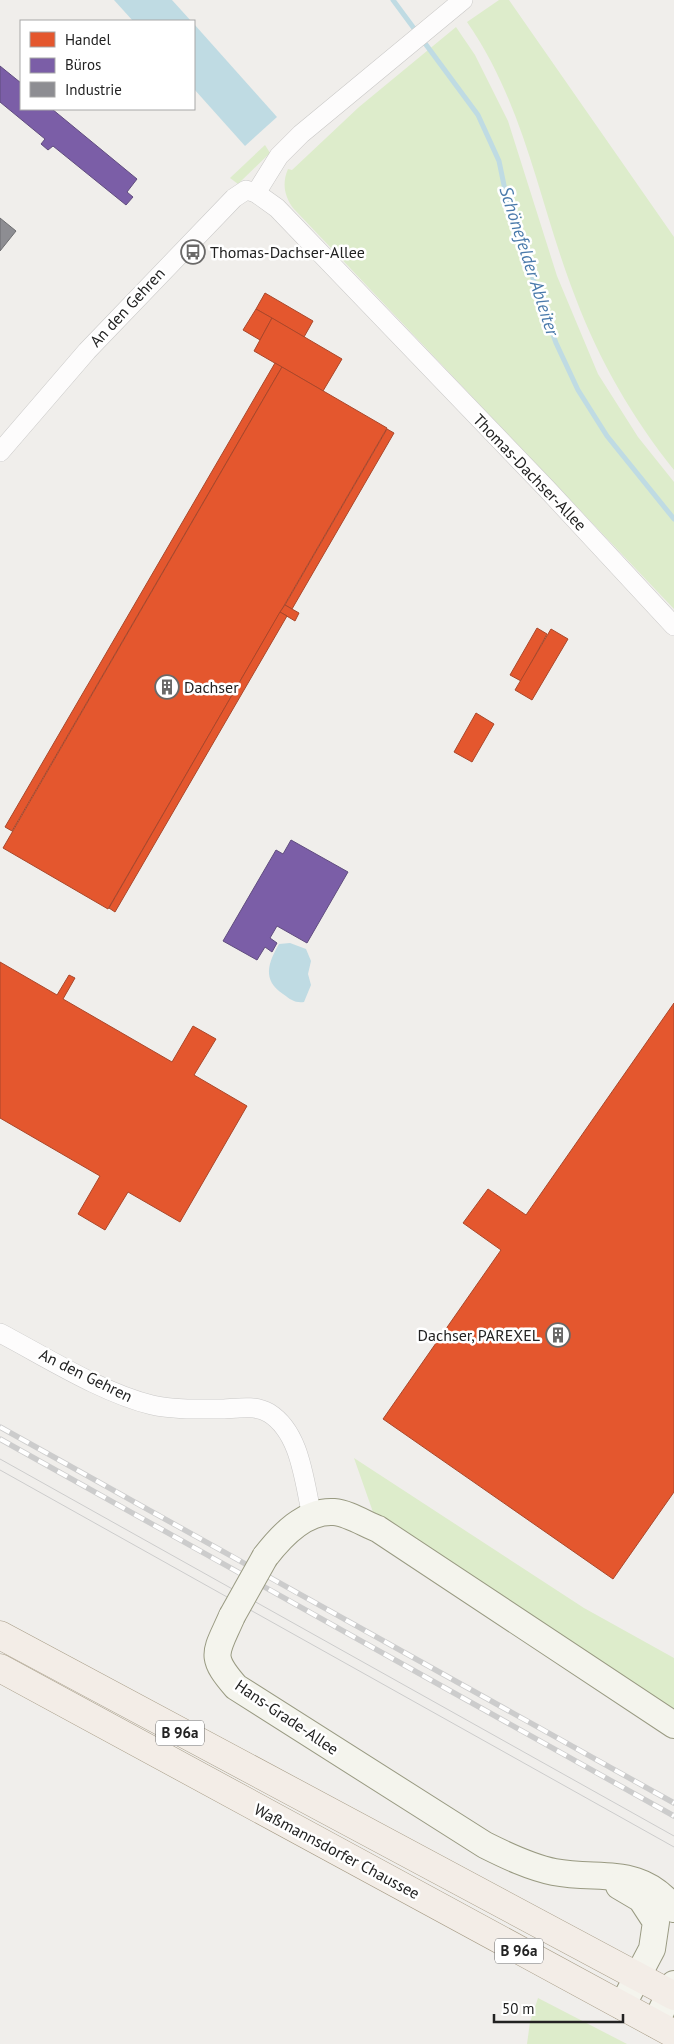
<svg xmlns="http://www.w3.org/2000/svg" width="674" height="2044" font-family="'PT Sans',sans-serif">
<rect width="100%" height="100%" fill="#f0eeeb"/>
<g fill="#ddeccb">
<path d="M499,0H509L674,237V470C633,419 599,360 576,299C539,205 526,107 467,22Z"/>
<path d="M456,27L475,55L508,121L557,276L598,374L638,437L674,482V609L293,208C284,195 282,183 288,169L292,170L359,107Z"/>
<polygon points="265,145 270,153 238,184 230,178"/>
<polygon points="354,1458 584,1608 674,1658 674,1713 374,1515"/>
<polygon points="538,1998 627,2044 527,2044 530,2022"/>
</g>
<g fill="#bfdbe3">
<polygon points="114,0 172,0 191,21 133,21"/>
<polygon points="194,24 277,117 245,146 194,89"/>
<path d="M290,943L306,949L311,961L308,974L311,985L304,1002C295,1003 291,1000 283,994C262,980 268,963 279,944Z"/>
</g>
<g fill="#e4572e" stroke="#aa472a">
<polygon points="265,293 313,321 304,337 256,309"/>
<polygon points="256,309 272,318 260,340 243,330"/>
<polygon points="272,318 342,359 323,391 254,351"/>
<polygon points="275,363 282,367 12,831 5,827"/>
<polygon points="282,367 387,428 108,909 3,848"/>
<polygon points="387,429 394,433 292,609 285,605"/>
<polygon points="285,605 299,613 295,621 280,612"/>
<polygon points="280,612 287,616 115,912 109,908"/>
<polygon points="537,628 547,634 521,681 510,675"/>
<polygon points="551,629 568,639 532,700 515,690"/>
<polygon points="476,713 494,724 472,762 454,752"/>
<polygon points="0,962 57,995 69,975 75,978 63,999 172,1062 193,1026 216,1039 194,1075 247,1106 180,1222 128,1192 105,1230 78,1214 100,1176 0,1118"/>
<polygon points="674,1003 674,1492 613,1579 383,1419 501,1250 463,1223 488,1189 526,1215"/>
</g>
<g fill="#7b5ea7" stroke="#604c7f">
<polygon points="0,66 21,83 21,109 52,109 137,179 127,192 133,197 126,205 53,146 48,150 41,144 45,139 0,102"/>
<polygon points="291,840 348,872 307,943 277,926 270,938 277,943 272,952 265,947 257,960 223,941 276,850 283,854"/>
</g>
<polygon fill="#8d8d92" stroke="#6d6d70" points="0,218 16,231 0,251"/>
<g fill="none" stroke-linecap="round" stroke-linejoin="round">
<polyline stroke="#bfdbe3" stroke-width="5" points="393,0 478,115 499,161 510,214 556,343 578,390 607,436 674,519"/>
<g stroke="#c9c8c7" stroke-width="20">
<g id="street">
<polyline points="256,193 279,156 301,134 463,0"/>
<polyline points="0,452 87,351 234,198 246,190 256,193 277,208 546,488 674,626"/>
<path d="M0,1333C46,1357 102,1393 152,1405C175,1410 200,1409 224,1409C239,1408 255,1405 269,1413C301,1433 304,1482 312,1516"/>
</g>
</g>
<g stroke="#999a82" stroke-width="28">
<g id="secondary">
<path d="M265,1557C281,1536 305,1510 334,1512C348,1513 365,1524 378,1529L674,1725"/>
<path d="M232,1616C216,1653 208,1655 236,1687L485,1845C507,1856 530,1867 554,1872C602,1881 640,1865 674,1909"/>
<polyline points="619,1886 641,1899 656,1922 652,1949 622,2006"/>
<polyline points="655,2024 674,1984"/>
</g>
</g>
<g stroke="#a79c86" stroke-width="29">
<g id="primary">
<polyline points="0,1635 674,1996"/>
<polyline points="0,1668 674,2034"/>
</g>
</g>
<use href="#street" stroke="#fdfcfc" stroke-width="19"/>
<use href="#secondary" stroke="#f4f4ed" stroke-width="26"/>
<use href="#primary" stroke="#f3ede7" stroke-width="28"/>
<g stroke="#ccc" stroke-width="1">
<polyline points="0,1459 674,1836"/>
<polyline points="0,1470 674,1847"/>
</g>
<g stroke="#ccc" stroke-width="5.5">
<g id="rail">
<polyline points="0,1427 674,1803"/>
<polyline points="0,1439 674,1816"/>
</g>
</g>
<use href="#rail" stroke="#fff" stroke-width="4" stroke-dasharray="11" stroke-linecap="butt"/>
<g stroke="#999a82" stroke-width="28" stroke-linecap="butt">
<polyline id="secondary-bridge" points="232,1616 265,1557"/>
</g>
<use href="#secondary-bridge" stroke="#f4f4ed" stroke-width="26"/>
</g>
<defs>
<g id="bus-ring" transform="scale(1.25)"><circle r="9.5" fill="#fff" stroke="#6a6968" stroke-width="1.5"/><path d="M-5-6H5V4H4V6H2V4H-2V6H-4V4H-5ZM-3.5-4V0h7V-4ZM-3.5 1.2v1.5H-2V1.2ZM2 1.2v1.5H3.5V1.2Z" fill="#6a6968"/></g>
<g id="building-ring" transform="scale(1.25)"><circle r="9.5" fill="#fff" stroke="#6a6968" stroke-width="1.5"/><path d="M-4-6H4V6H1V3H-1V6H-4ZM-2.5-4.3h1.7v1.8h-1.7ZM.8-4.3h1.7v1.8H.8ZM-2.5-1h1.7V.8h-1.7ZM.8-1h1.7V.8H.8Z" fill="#6a6968"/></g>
</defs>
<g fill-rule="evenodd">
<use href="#bus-ring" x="193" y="252"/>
<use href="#building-ring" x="167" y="687"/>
<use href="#building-ring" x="558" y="1335"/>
</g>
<g text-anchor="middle" stroke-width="5" stroke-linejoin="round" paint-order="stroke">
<g fill="#fff" stroke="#646464" stroke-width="1">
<rect x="156" y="1720.5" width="48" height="25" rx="4"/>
<rect x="495" y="1938.5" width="48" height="25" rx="4"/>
</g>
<g font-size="15" font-weight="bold" fill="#222">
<text x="180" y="1738">B 96a</text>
<text x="519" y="1956">B 96a</text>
</g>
<g font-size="16" fill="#222" stroke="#fff" text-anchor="start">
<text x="210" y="258">Thomas-Dachser-Allee</text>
<text x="184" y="693">Dachser</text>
<text x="540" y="1341" text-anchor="end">Dachser, PAREXEL</text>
</g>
<g font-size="16" fill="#222" stroke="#fff">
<text transform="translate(127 307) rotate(-47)" y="6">An den Gehren</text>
<text transform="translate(530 472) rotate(46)" y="6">Thomas-Dachser-Allee</text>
<text transform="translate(86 1375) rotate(26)" y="6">An den Gehren</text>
<text transform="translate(287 1717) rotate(34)" y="6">Hans-Grade-Allee</text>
<text transform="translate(337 1851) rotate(28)" y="6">Waßmannsdorfer Chaussee</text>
</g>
<g font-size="18" font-style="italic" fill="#4a7aab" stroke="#fff">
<text transform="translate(529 261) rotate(72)" y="6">Schönefelder Ableiter</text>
</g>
</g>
<rect x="20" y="20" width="175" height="90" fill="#ffffff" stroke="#a7a7a7"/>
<rect x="30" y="32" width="25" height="15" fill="#e4572e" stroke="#a7a7a7"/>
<text x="65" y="45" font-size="15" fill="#222222">Handel</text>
<rect x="30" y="58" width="25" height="15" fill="#7b5ea7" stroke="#a7a7a7"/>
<text x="65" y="70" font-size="15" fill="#222222">Büros</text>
<rect x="30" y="82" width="25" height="15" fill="#8d8d92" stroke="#a7a7a7"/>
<text x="65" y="95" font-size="15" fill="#222222">Industrie</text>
<path d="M494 2014v8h129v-8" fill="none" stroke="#222222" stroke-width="2.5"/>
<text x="502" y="2014" font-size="15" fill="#222222" stroke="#ffffff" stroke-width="4" paint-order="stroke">50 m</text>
</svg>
